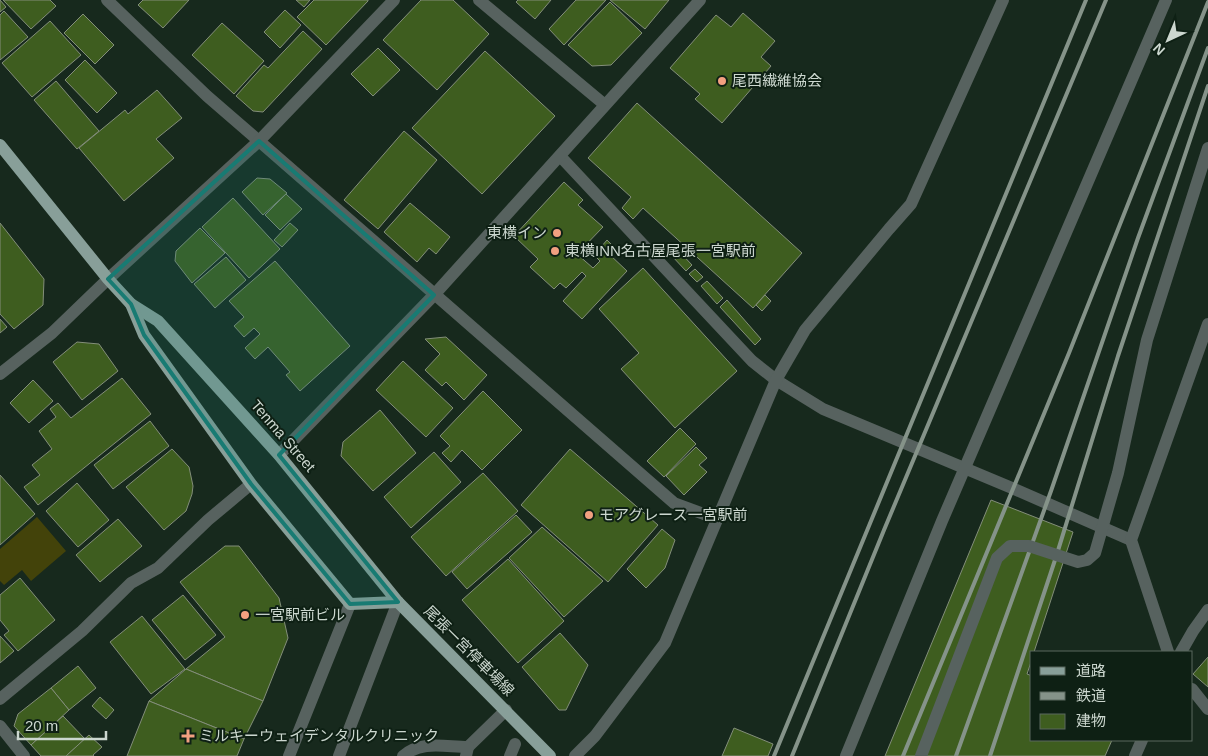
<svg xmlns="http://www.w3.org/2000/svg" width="1208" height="756" font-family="Arial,'Noto Sans JP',sans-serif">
<rect width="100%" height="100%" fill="#17291d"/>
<polygon fill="#43430a" points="37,517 66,551 31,581 22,570 4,585 0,581 0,549"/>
<g fill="#3e5d1f" stroke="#838e7a">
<polygon points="0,0 6,7 0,12"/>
<polygon points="3,0 50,0 56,6 31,29"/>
<polygon points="143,0 189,0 163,28 138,5"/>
<polygon points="296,0 310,0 304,7"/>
<polygon points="314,0 368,0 368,1 326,45 297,17"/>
<polygon points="421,0 453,0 489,34 437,90 383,40"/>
<polygon points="518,0 551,0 535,19 516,2"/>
<polygon points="576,0 606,0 564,45 549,29"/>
<polygon points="610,0 669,0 645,29"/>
<polygon points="610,2 642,33 611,65 592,66 568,45"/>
<polygon points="285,10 301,25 280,48 264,32"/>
<polygon points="4,11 28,37 0,60 0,15"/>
<polygon points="743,13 775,41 761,57 771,66 722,123 695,99 700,94 670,68 716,15 731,27"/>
<polygon points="83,14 114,45 95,64 64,33"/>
<polygon points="50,21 81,55 32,97 2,63"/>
<polygon points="222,23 264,61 234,94 192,55"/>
<polygon points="303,31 322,49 263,112 253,111 236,96 264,65 268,68"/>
<polygon points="378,48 400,70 373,96 351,74"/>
<polygon points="485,51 555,116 482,194 412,128"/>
<polygon points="85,60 117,93 97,113 65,80"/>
<polygon points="56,81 99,131 77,149 34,100"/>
<polygon points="157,90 182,118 156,139 174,158 124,201 79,148 125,110 128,114"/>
<polygon points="637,103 802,253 753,308 643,208 633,219 622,208 631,197 588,158"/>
<polygon points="404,131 437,160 378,229 344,200"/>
<polygon points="257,178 270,179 287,193 263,215 242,192"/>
<polygon points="564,182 583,200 578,205 603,227 577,254 593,268 600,261 594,255 607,240 615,248 609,254 627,271 582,319 563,301 586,276 582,272 566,288 560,283 554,289 530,267 538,259 514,236"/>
<polygon points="286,194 302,209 280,230 265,215"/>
<polygon points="233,198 280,249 249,278 202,227"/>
<polygon points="410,203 450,237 436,254 429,248 417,262 384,232"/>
<polygon points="0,223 44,279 43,305 14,329 0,314"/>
<polygon points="290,223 298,230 282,247 274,240"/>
<polygon points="200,228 225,253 192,283 175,261 176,251"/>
<polygon points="677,249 692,265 686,271 671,255"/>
<polygon points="226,257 246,280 215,308 194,284"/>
<polygon points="275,261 350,346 300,391 286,375 290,372 268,347 255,359 245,348 260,334 254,328 244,337 234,326 244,317 229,301"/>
<polygon points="643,268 737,371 675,428 621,369 639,353 599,309"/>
<polygon points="695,269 703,277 697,282 689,274"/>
<polygon points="707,281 723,298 717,304 701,286"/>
<polygon points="765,295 771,301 762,311 756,305"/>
<polygon points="727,300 761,339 755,345 720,307"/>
<polygon points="0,319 7,327 0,333"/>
<polygon points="446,337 487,375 464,400 446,382 442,386 425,370 440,354 425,339"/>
<polygon points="77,342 99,344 118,371 82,400 53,362"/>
<polygon points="403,361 453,408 426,437 376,390"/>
<polygon points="122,378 151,414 38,505 24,487 40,475 32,465 52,449 39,431 56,417 50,409 58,403 71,418"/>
<polygon points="33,380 53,401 29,423 10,403"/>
<polygon points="483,391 522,430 482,470 462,450 451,462 442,453 450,446 440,436"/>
<polygon points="380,410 416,453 373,491 341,456 343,442"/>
<polygon points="150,421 169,446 113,489 94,465"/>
<polygon points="680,428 696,444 664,477 647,461"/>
<polygon points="696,447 707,458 699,465 707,472 684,495 666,476"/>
<polygon points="172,449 189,467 193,486 192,494 186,511 164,530 126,487"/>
<polygon points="570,449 658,525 608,582 521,505"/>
<polygon points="434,452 461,482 411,528 384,497"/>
<polygon points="483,473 518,511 446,576 411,537"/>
<polygon points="0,475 35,514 0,545"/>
<polygon points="77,483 109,520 78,547 46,511"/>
<polygon points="991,500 1073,532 1034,652 1032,652 1032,659 1027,674 1032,676 1032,740 1112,740 1105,756 885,756"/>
<polygon points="516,515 532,532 467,589 452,572"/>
<polygon points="118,519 142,546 100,582 76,555"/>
<polygon points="542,527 603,581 564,617 509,558"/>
<polygon points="662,529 675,540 665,568 646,588 627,569"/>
<polygon points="225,546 239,546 279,598 288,638 263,701 186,669 225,637 180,582"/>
<polygon points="508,559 564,621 518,663 462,600"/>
<polygon points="20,578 55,620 18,651 4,635 9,631 0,620 0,595"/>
<polygon points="183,595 216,635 185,660 152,620"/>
<polygon points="142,616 185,669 151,694 110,642"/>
<polygon points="560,633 588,665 566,710 559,710 522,667"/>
<polygon points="0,636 14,651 0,663"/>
<polygon points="1208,657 1208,687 1193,674"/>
<polygon points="78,666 96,688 69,710 51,688"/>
<polygon points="186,669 263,701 244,739 149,701"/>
<polygon points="51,688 69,710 31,745 14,726 18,714"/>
<polygon points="100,697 114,710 106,719 92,706"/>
<polygon points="149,701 244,739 237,756 127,756"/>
<polygon points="63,716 85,739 66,756 41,756 31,745"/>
<polygon points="734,728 773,744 768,756 722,756"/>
<polygon points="89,735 102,747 93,755 94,756 66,756"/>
</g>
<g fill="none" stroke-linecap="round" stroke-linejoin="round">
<g stroke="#57625f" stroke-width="12">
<polyline points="107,0 207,96 259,141 674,503 717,519"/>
<polyline points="479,0 605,105"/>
<polyline points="560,156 752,361 776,380 823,409 1012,488 1131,540"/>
<polyline points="0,374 52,333 108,279 259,141 394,0"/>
<polyline points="279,455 434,295 700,0"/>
<polyline points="1168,652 1131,540 1208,324"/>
<polyline points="1181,652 1193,631 1208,610"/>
<polyline points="1192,689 1208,709"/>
<polyline points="0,699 82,631 131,583 158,568 208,520 251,484"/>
<polyline points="0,726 24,756"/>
<polyline points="468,747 506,710"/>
<polyline points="289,756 350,604"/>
<polyline points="339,756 398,602"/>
<path d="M403,756C422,740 445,747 468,747L466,756"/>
<polyline points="510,756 515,744"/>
<polyline points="575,756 595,736 665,643 776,380 805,330 889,229 911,204 1003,0"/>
<polyline points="846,756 942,521 1166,0"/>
<polyline points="1135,756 1142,740"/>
</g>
<g stroke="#889f99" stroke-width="12">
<polyline points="0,145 108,279 131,304 158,321 279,455 398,602 550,756"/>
<polyline points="131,304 144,335 251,484 350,604 398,602"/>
</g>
<g stroke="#859389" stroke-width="4">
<polyline points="774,756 1086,0"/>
<polyline points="792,756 884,530 1106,0"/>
<polyline points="903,756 1069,353 1208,2"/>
<polyline points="956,756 1051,491 1138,238 1208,48"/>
<polyline points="990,756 1056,557 1118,356 1208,86"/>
</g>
<polyline stroke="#57625f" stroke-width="12" points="921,756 997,558 1010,546 1029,546 1078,562 1087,560 1095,553 1118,473 1147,340 1208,148"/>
</g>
<path fill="#187b73" fill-opacity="0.2" stroke="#187b73" stroke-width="4" stroke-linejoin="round" d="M259,141L434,295L279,455L398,602L350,604L251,484L144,335L131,304L108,279Z"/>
<g fill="#f2a080" stroke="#0e2014" stroke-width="2">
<circle cx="722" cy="81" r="5"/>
<circle cx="557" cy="233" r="5"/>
<circle cx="555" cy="251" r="5"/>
<circle cx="589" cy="515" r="5"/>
<circle cx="245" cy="615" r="5"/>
<path d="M185.5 728.5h5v5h5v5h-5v5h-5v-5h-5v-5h5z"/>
</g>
<g text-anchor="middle" stroke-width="4" stroke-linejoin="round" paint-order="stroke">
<g font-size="15" fill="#ccd7cf" stroke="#0e2014" text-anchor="start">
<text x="732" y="86">尾西繊維協会</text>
<text x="547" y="238" text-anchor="end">東横イン</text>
<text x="565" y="256">東横INN名古屋尾張一宮駅前</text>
<text x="599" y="520">モアグレース一宮駅前</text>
<text x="255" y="620">一宮駅前ビル</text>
<text x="199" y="741">ミルキーウェイデンタルクリニック</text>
</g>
<g font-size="15" fill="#ccd7cf" stroke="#0e2014">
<text transform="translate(283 436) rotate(49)" y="5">Tenma Street</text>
<text transform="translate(469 651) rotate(45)" y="5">尾張一宮停車場線</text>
</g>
</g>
<rect x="1030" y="651" width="162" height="90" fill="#0e2014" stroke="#5a695f"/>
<rect x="1040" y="667" width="25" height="8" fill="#889f99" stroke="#5a695f"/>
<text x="1076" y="676" font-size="15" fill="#ccd7cf">道路</text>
<rect x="1040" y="692" width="25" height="8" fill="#859389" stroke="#5a695f"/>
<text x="1076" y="701" font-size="15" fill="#ccd7cf">鉄道</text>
<rect x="1040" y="714" width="25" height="15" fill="#3e5d1f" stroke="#5a695f"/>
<text x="1076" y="726" font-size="15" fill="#ccd7cf">建物</text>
<g transform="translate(1168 40) rotate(224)" stroke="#0e2014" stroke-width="4" paint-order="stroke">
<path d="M0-4L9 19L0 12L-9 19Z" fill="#ccd7cf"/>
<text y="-8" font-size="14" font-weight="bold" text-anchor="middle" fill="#ccd7cf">N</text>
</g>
<path d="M18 731v8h88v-8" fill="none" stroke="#ccd7cf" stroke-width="2.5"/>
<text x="25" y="731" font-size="15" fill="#ccd7cf" stroke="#0e2014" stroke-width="4" paint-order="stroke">20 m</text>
</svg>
